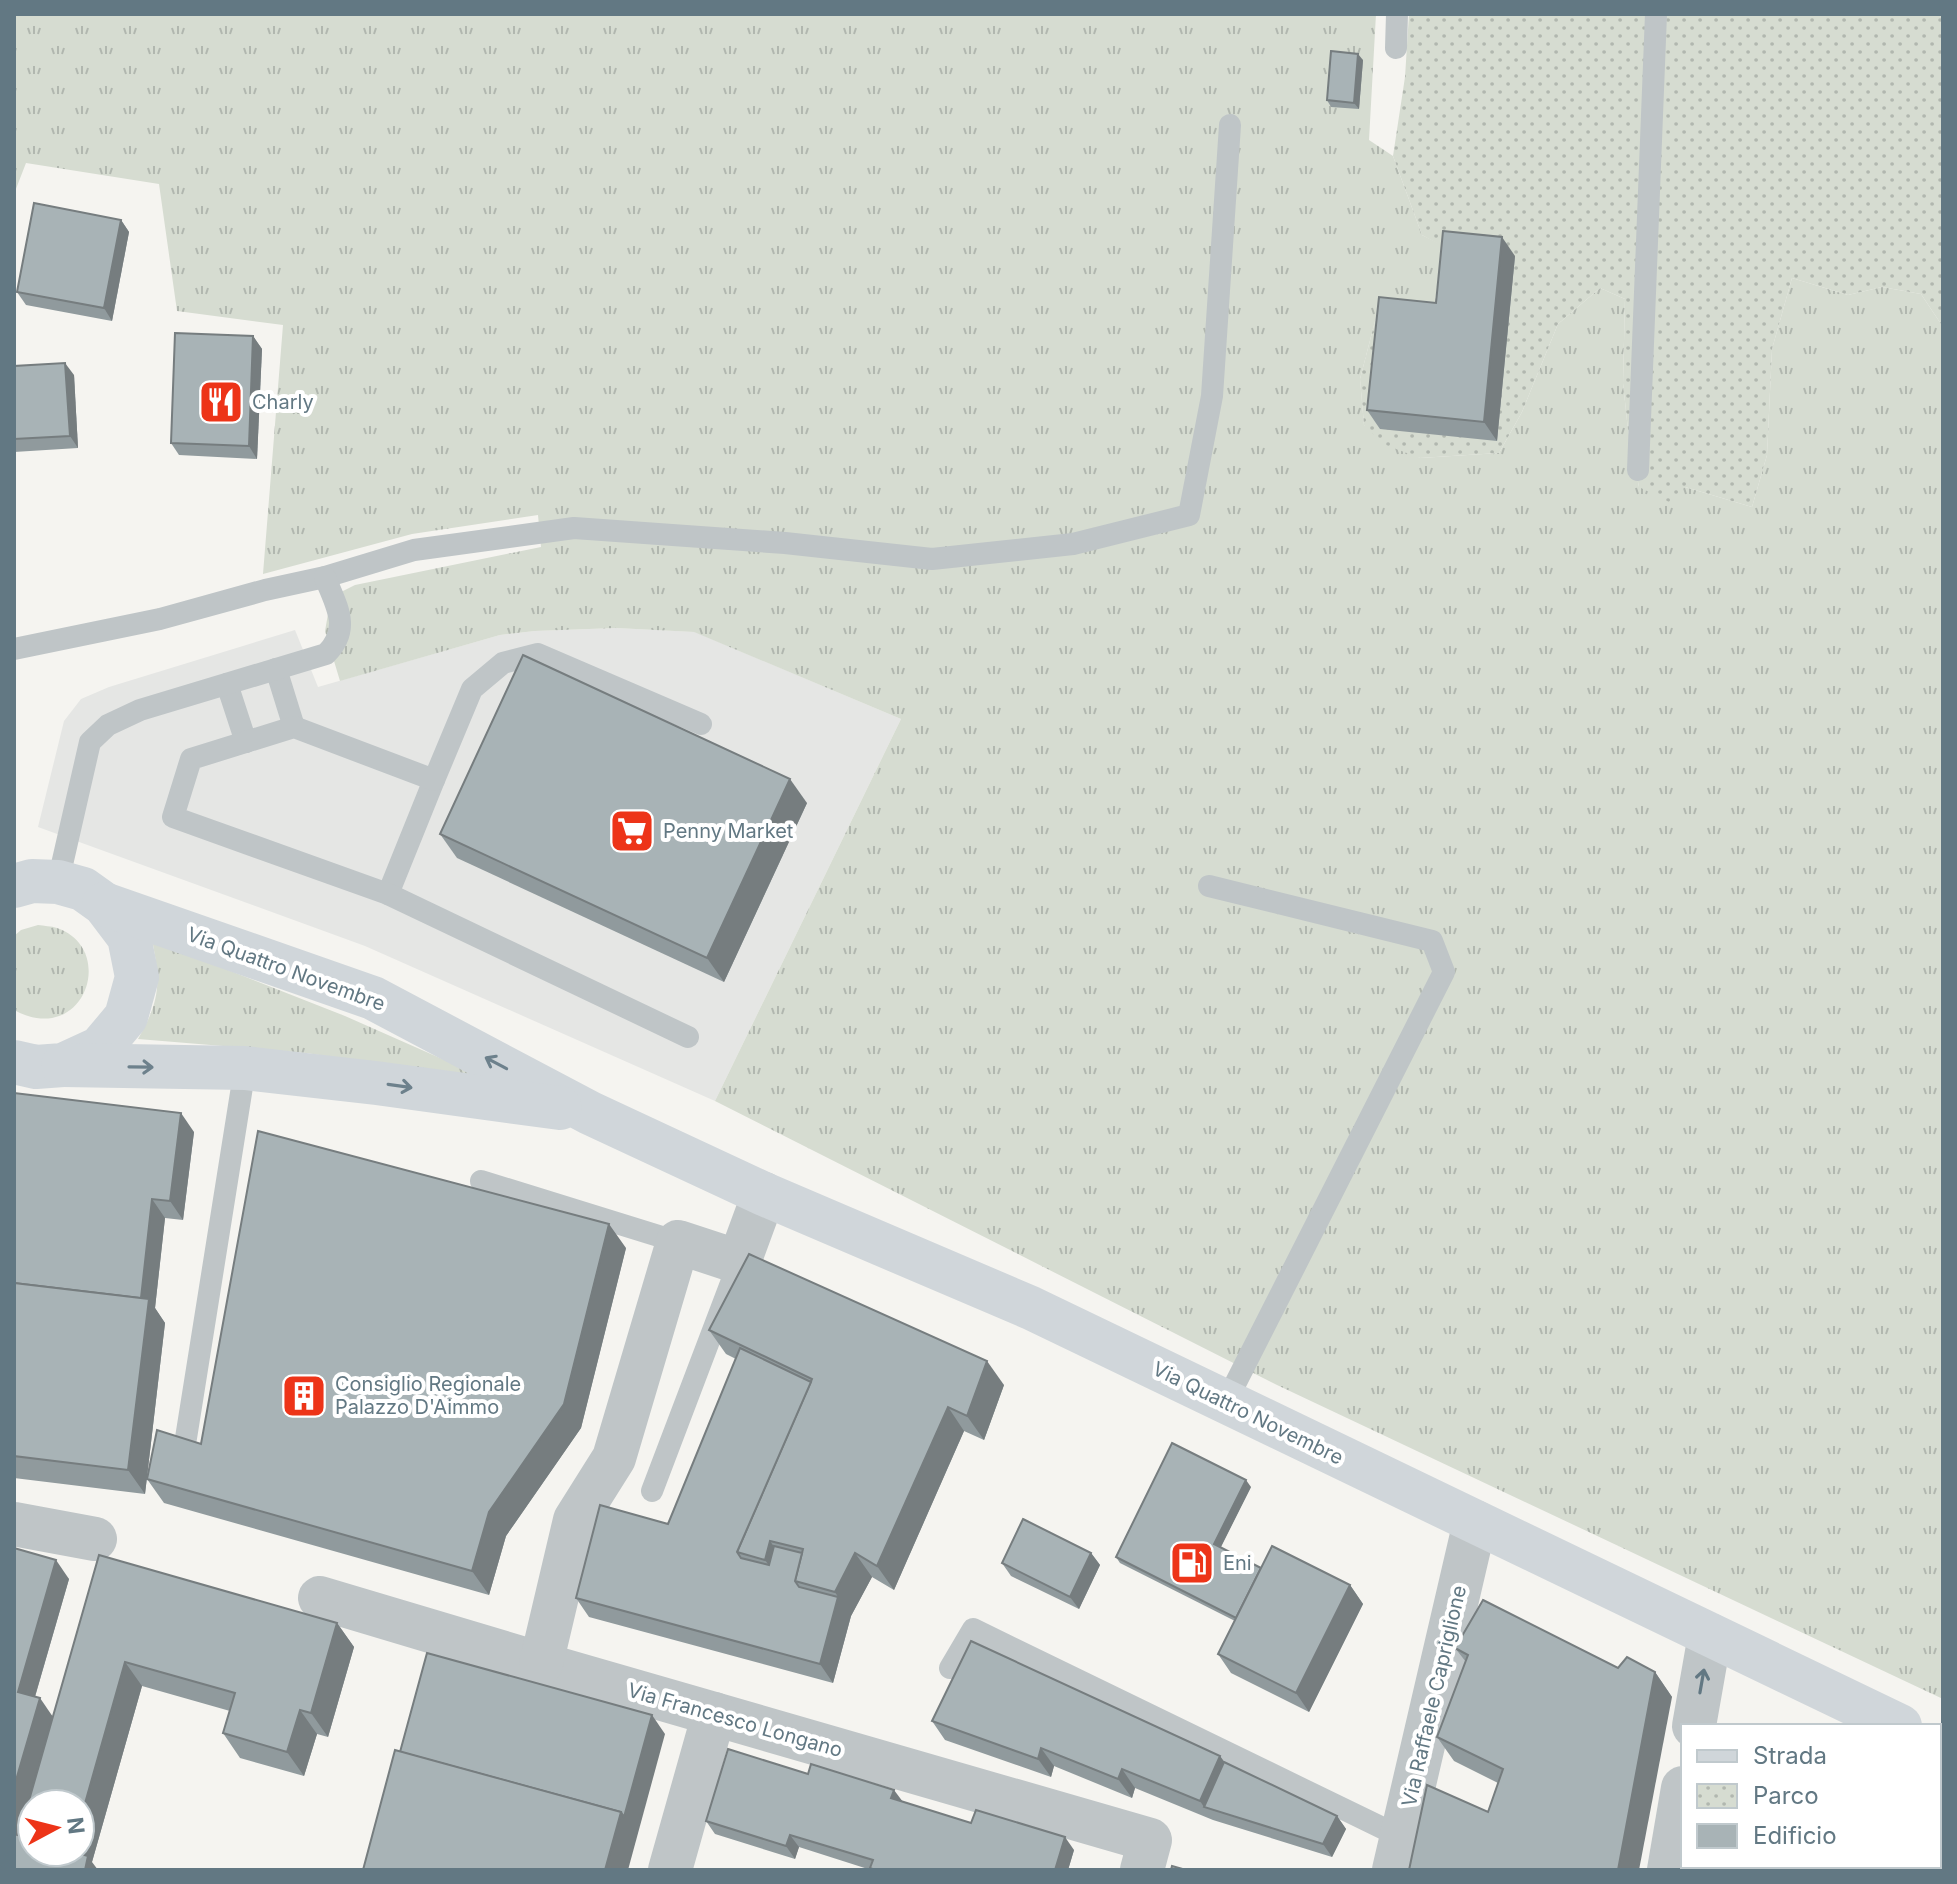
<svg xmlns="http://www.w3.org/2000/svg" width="1957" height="1884" font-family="Inter,sans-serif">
<defs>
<pattern id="grass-tufts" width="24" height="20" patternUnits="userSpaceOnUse" patternTransform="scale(2)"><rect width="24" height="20" fill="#d6dcd1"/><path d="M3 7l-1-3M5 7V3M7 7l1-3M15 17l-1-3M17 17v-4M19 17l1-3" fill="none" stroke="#b1b7af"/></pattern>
<pattern id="park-dots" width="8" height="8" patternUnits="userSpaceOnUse" patternTransform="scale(2)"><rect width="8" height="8" fill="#d6dcd1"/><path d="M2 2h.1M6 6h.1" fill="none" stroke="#b1b7af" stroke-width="1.8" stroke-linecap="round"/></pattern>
</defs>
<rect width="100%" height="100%" fill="#f5f4f0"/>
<polygon fill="#e5e6e4" points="616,628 695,632 901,719 715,1101 365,946 38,827 64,721 81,699 109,687 295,630 318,687 500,635 535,631"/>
<g fill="url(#grass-tufts)">
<polygon points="14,14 1376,14 1369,140 1393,156 1422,235 1442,245 1435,303 1390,302 1375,321 1360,379 1364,425 1420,458 1499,453 1522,412 1558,324 1600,288 1625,299 1623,383 1628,430 1639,487 1685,487 1752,507 1767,455 1772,349 1792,278 1848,295 1882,287 1921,294 1943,327 1943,1699 1277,1385 715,1101 901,719 694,632 616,628 535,631 500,635 340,681 325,631 328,614 339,593 355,585 541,547 538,515 412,534 263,574 283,325 177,311 159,184 26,163 14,194"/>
<path d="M38,925C44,926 51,926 57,928C118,949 84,1048 14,1010V936L21,930Z"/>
<path d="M152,940L345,1016L492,1081L306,1053L138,1039C160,1001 161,983 152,940Z"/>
</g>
<polygon fill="url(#park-dots)" points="1409,14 1943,14 1943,327 1921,294 1882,287 1848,295 1792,278 1772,349 1767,455 1752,507 1685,487 1669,502 1639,487 1628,430 1623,383 1625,299 1600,288 1558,324 1522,412 1499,453 1420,458 1383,444 1364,425 1360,379 1375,321 1390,302 1435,302 1442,246 1422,235 1393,156 1405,77"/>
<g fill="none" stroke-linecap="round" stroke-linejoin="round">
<g stroke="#bfc5c7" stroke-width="22">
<polyline points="1396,48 1397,14"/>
<polyline points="1638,470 1656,14"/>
<polyline points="14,649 160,619 265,590 325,577 414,550 574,528 785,543 932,559 1073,544 1189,515 1212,396 1230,125"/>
<polyline points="276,669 294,727"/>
<polyline points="227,684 246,742"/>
<path d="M58,882L90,742L108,725L140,710L326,654C352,628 336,606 325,577"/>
<polyline points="1209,886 1432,941 1444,972 1226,1402"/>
<polyline points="388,894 434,780"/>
<polyline points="688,1037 388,894 173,817 191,759 294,727 434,780 472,689 503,663 538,654 701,724"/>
<polyline points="481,1181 678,1242"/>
<polyline points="186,1438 245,1068"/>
<polyline points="652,1491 739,1262"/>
<polyline points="950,1668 973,1629 1401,1837"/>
</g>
<g stroke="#bfc5c7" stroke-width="44">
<polyline points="14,1524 95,1539"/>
<polyline points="320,1598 541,1664 1150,1840 1142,1870"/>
<polyline points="541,1664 575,1520 614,1458 678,1242 739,1262 764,1194"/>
<polyline points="1694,1726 1710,1635"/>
<polyline points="670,1870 714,1714"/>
<polyline points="1394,1870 1475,1522"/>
<polyline points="1669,1870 1683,1788"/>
</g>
<g stroke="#d0d6da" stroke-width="44">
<polyline points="14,886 32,881 58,882 83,889 104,904 129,937 137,977 126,1017 100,1048 63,1065 36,1067 14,1062"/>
<polyline points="104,904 373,998 590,1113 764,1194 1031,1308 1900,1726"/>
<polyline points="63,1065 245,1068 376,1083 560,1108"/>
<polyline points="1939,1745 1943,1747"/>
</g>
</g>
<g fill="#909a9d" fill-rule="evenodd">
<polygon points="1363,60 1359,109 1331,107 1327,100"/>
<polygon points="121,220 129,232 112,321 26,305 17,292"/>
<polygon points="1515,256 1497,441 1380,429 1367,410 1436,303"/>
<polygon points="253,336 262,349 257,459 179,455 171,443"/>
<polygon points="14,366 74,375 78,448 14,452"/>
<polygon points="807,803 724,982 457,858 440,834"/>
<polygon points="14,1093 194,1132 183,1220 165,1218 155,1308 165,1323 145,1494 14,1478"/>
<polygon points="626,1248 581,1428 506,1536 489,1595 164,1503 147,1479 201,1444"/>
<polygon points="709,1330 1004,1385 984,1440 964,1431 894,1590 872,1577 851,1616 833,1683 589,1617 576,1598 668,1524 736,1359 726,1354"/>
<polygon points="1251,1487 1220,1548 1261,1568 1350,1585 1363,1604 1309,1712 1231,1673 1218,1654 1235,1621 1120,1563 1116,1557"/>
<path d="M14,1548L69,1579L35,1697L53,1717L99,1555L337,1623L354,1647L328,1737L317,1734L304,1776L240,1758L223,1733L230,1711L142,1686L92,1862L14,1870ZM32,1804L80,1852H32Z"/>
<polygon points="1091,1553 1100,1565 1079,1609 1011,1576 1002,1563"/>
<polygon points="1455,1648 1655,1672 1672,1697 1488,1812 1498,1783 1454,1761 1437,1737 1466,1662"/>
<polygon points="932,1721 1220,1756 1224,1762 1337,1816 1346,1829 1332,1857 1213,1820 1135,1788 1132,1798 1054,1766 1051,1777 945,1740"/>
<polygon points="903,1802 971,1823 1074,1850 1068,1870 871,1870 799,1847 795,1859 715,1834 706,1821"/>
<polygon points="1939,1806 1943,1812 1943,1870 1795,1870 1685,1866 1939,1866"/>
</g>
<g fill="#767d7f">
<polygon points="1358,54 1363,60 1359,109 1354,103"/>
<polygon points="121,220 129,232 112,321 104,308"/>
<polygon points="1502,237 1515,256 1497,441 1484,422"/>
<polygon points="253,336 262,349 257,459 249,446"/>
<polygon points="65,363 74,375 78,448 70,436"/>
<polygon points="790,779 807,803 724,982 707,958"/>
<polygon points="181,1113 194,1132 183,1220 170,1201"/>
<polygon points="152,1199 165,1218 155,1308 165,1323 145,1494 128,1470 140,1303"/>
<polygon points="609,1224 626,1248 581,1428 506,1536 489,1595 472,1571 489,1512"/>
<polygon points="987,1361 1004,1385 984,1440 967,1416"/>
<polygon points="948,1407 964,1431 894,1590 877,1566"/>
<polygon points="1246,1480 1251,1487 1219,1551 1214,1544"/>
<polygon points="770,1541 787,1565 782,1584 765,1560"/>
<polygon points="855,1553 872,1577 851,1616 833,1683 820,1664 838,1597 835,1592"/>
<polygon points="1091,1553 1100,1565 1079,1609 1070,1597"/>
<polygon points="56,1560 69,1579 31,1710 18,1692"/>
<polygon points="1350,1585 1363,1604 1309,1712 1296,1693"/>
<polygon points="337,1623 354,1647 328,1737 311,1713"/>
<polygon points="125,1662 142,1686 92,1862 98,1870 85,1870 76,1852 80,1852 80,1821"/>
<polygon points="1655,1672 1672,1697 1639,1870 1618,1870"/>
<polygon points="40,1698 53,1717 15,1849 14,1787"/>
<polygon points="300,1710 317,1734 304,1776 287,1752"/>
<polygon points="652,1715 665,1734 628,1870 605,1870 621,1812"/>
<polygon points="1041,1748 1054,1766 1051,1777 1038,1759"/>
<polygon points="1220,1756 1233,1774 1204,1807 1200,1801"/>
<polygon points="1122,1769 1135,1788 1132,1798 1118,1779"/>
<polygon points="894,1790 903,1802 891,1798"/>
<polygon points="1939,1806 1943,1812 1943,1830 1939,1851"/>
<polygon points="1337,1816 1346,1829 1332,1857 1323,1844"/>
<polygon points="790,1835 799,1847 795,1859 786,1846"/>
<polygon points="1065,1837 1074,1850 1068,1870 1055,1870"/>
<polygon points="1768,1866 1787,1866 1789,1869 1789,1870 1767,1870"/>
<polygon points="1920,1866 1936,1866 1936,1870 1919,1870"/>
</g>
<g fill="#a8b3b6" stroke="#767d7f" stroke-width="2">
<polygon points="1331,51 1358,54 1354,103 1327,100"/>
<polygon points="34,203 121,220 104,308 17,292"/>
<polygon points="1443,231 1502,237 1484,422 1367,410 1379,297 1436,303"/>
<polygon points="175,333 253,336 249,446 171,443"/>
<polygon points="65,363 70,436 14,439 14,366"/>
<polygon points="523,655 790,779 707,958 440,834"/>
<polygon points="14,1093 181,1113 170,1201 152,1199 141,1298 14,1283"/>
<polygon points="258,1131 609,1224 564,1404 489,1512 472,1571 147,1479 157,1430 201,1444"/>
<polygon points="749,1254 987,1361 967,1416 948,1407 877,1566 855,1553 835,1592 795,1581 803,1549 770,1541 765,1560 737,1552 812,1379 709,1330"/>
<polygon points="14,1283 149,1299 128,1470 14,1456"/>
<polygon points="740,1348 811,1382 737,1552 741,1558 769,1565 774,1546 802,1553 795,1581 799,1587 838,1597 820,1664 576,1598 600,1505 668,1524"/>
<polygon points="1172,1443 1246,1480 1214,1544 1261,1568 1236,1618 1116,1557"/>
<polygon points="1023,1519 1091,1553 1070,1597 1002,1563"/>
<polygon points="1272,1546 1350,1585 1296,1693 1218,1654"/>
<polygon points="14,1548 56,1560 18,1692 40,1698 14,1787"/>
<polygon points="99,1555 337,1623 311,1713 300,1710 287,1752 223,1733 235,1693 125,1662 80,1821 80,1804 32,1804 32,1835 20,1832"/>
<polygon points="1483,1600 1618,1668 1627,1657 1655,1672 1618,1870 1409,1870 1427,1785 1488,1812 1503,1769 1437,1737 1468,1655 1455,1648"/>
<polygon points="971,1641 1220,1756 1200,1801 1122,1769 1118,1779 1041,1748 1038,1759 932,1721"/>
<polygon points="427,1653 652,1715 624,1817 621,1812 400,1752"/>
<polygon points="728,1749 808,1774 811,1764 894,1790 891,1798 971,1823 976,1810 1065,1837 1055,1870 875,1870 870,1868 873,1860 790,1835 786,1846 706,1821"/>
<polygon points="395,1750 621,1812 605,1870 363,1870"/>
<polygon points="1224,1762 1337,1816 1323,1844 1204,1807"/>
<polygon points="1943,1828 1943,1870 1934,1870 1935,1866 1939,1866 1939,1847"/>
<polygon points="14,1834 32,1839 32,1852 74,1852 88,1856 85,1870 14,1870"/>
<polygon points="1172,1866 1186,1870 1171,1870"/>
<polygon points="1685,1866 1768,1866 1767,1870 1685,1870"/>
<polygon points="1844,1866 1920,1866 1919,1870 1843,1870"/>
</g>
<defs><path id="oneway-shaft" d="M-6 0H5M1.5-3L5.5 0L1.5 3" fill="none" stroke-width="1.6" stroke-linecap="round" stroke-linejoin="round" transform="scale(2)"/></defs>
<g stroke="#6d818c">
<use href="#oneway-shaft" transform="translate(496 1063) rotate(-152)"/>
<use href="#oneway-shaft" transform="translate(141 1067) rotate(1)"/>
<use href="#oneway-shaft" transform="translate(400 1086) rotate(8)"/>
</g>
<use stroke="#627883" href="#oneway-shaft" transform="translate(1702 1681) rotate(-80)"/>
<defs>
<g id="restaurant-square" transform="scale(2.3)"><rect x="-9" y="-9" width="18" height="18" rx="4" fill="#ed3418" stroke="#fff"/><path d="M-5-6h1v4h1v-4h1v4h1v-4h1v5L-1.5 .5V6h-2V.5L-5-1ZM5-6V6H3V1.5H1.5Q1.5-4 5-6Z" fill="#fff"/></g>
<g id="supermarket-square" transform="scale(2.3)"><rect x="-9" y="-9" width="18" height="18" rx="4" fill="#ed3418" stroke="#fff"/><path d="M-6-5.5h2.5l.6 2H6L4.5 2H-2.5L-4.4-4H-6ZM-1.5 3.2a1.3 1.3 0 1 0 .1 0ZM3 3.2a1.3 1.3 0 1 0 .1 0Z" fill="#fff"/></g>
<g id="building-square" transform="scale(2.3)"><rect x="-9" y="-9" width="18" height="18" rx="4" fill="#ed3418" stroke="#fff"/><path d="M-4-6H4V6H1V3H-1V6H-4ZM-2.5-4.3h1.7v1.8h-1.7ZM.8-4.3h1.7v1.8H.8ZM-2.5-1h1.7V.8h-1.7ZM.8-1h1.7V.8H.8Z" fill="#fff"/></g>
<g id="fuel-square" transform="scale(2.3)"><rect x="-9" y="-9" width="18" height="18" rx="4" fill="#ed3418" stroke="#fff"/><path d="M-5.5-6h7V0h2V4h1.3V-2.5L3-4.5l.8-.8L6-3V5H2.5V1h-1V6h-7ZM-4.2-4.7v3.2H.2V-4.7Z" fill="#fff"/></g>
</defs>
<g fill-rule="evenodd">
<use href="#restaurant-square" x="221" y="402"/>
<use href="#supermarket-square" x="632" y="831"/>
<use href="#building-square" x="304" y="1396"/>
<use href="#fuel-square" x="1192" y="1563"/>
</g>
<g text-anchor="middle" stroke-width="8" stroke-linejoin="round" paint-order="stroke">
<g font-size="20" fill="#627883" stroke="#fff" text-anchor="start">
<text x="252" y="409">Charly</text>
<text x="663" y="838">Penny Market</text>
<text x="335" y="1391">Consiglio Regionale<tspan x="335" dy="23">Palazzo D'Aimmo</tspan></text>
<text x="1223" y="1570">Eni</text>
</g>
<g font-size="20" fill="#627883" stroke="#fff">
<text transform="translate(286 969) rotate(20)" y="7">Via Quattro Novembre</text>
<text transform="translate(1248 1413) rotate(26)" y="7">Via Quattro Novembre</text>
<text transform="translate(1434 1696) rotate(-77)" y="7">Via Raffaele Capriglione</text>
<text transform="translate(735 1720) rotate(16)" y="7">Via Francesco Longano</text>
</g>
</g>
<rect width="1957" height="1884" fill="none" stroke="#627883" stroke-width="32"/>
<rect x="1681" y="1724" width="260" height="144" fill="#ffffff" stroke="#c0c9cd" stroke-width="2"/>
<rect x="1697" y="1750" width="40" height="12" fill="#d0d6da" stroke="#c0c9cd" stroke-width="2"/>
<text x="1753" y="1764" font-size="24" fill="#627883">Strada</text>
<rect x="1697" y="1784" width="40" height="24" fill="url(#park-dots)" stroke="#c0c9cd" stroke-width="2"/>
<text x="1753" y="1804" font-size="24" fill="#627883">Parco</text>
<rect x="1697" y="1824" width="40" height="24" fill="#a8b3b6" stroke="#c0c9cd" stroke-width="2"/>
<text x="1753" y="1844" font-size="24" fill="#627883">Edificio</text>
<g transform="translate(56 1828) rotate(83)"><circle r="38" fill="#ffffff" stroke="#c0c9cd" stroke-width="2"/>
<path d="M0-6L14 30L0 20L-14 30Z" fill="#ed3418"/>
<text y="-12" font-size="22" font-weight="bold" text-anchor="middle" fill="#627883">N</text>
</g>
</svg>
